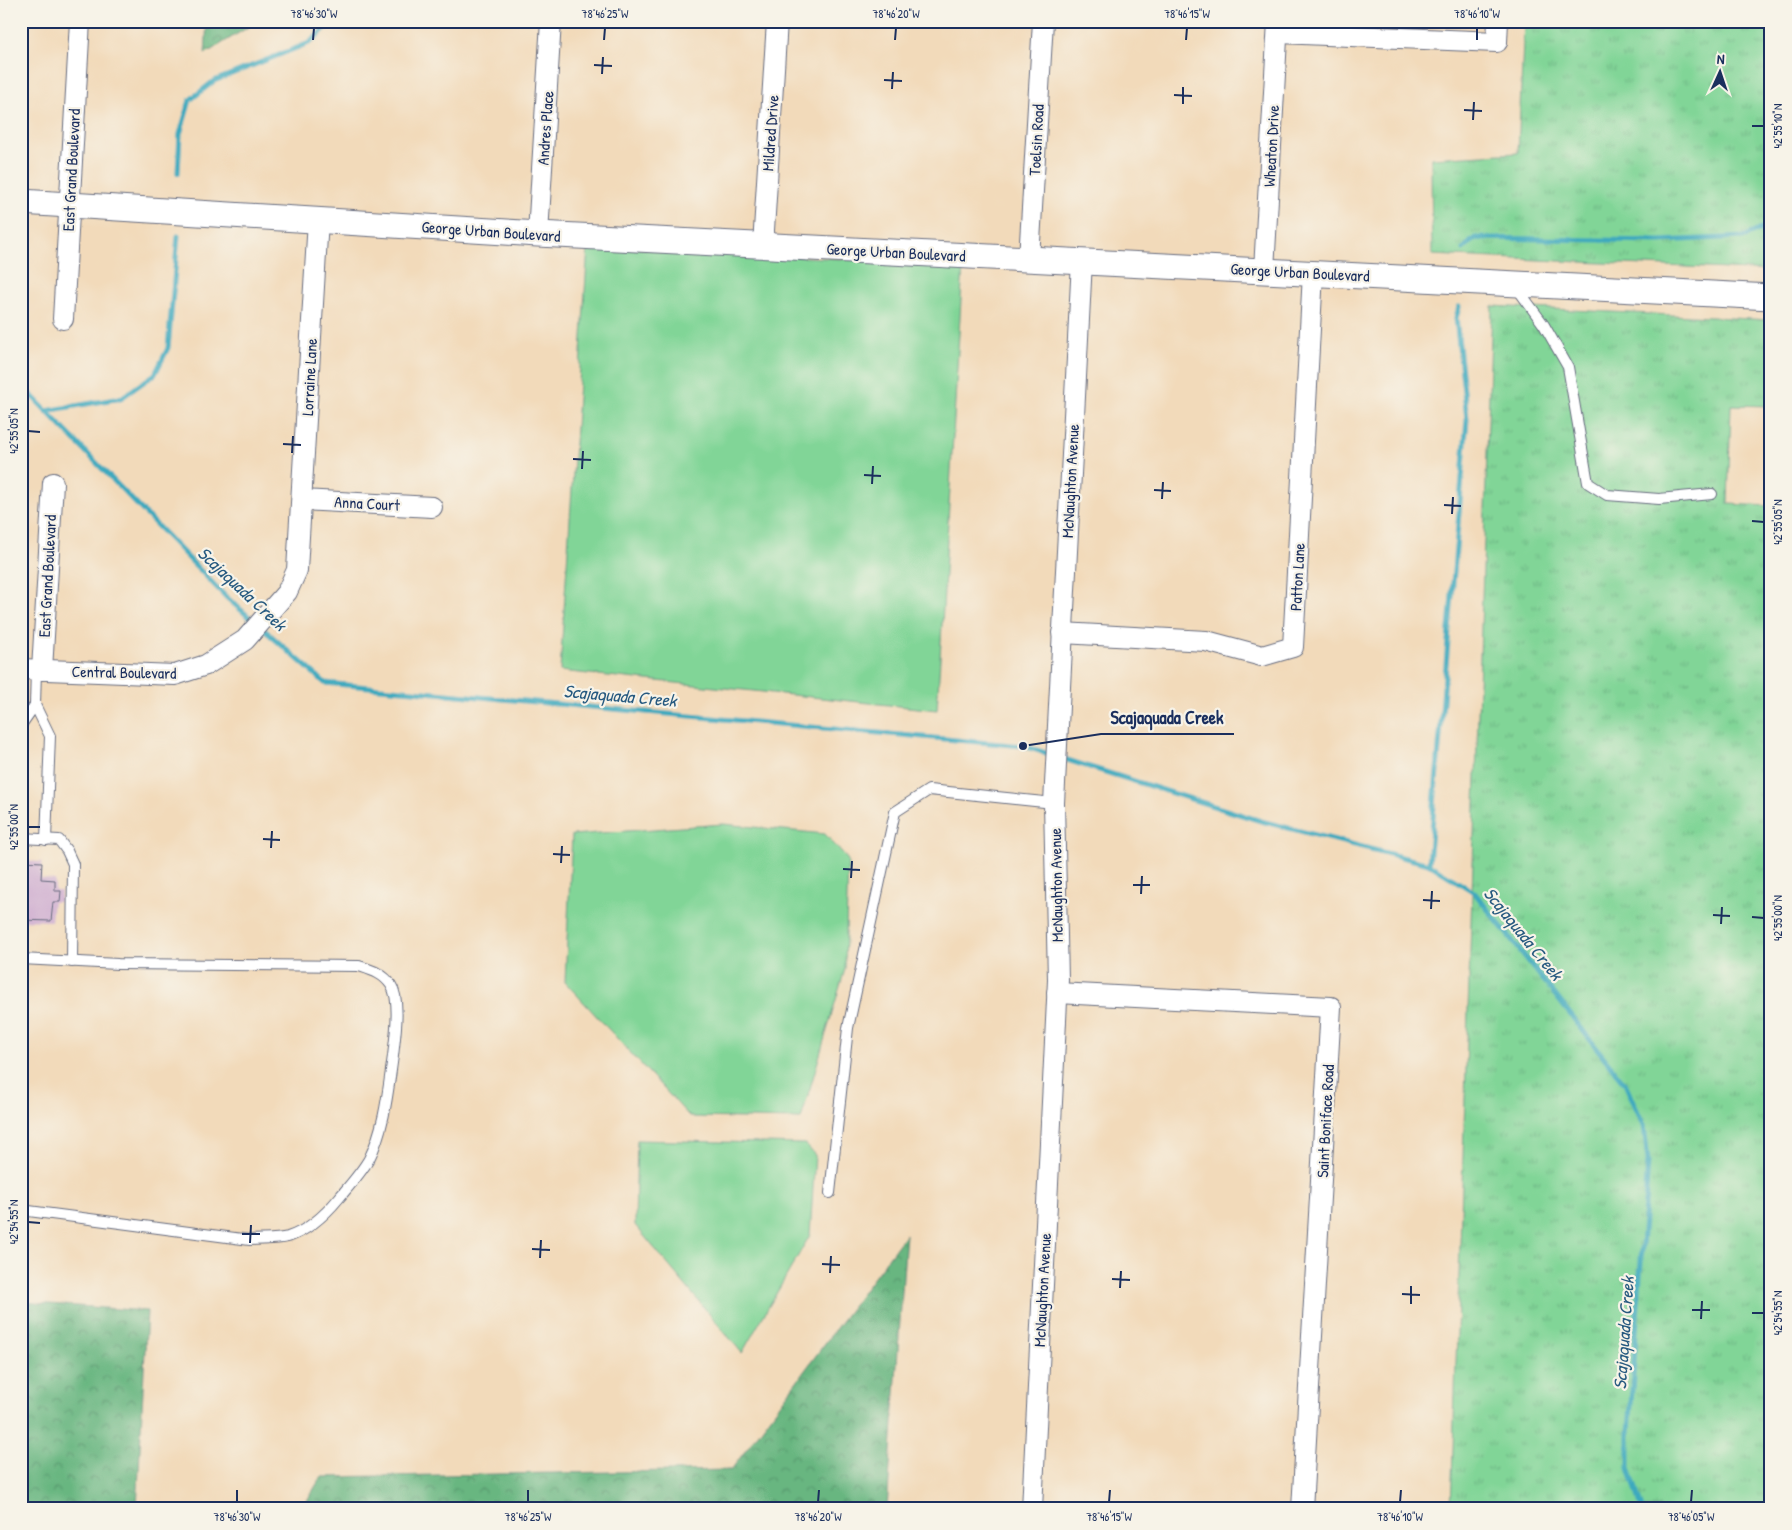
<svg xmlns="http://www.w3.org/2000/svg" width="1792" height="1530" font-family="'Patrick Hand',sans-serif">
<defs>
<pattern id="grass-tufts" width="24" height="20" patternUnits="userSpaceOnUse" patternTransform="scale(1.25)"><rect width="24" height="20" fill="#81d597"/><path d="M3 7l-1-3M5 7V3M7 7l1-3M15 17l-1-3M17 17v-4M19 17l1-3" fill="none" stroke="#6fb785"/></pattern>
<pattern id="forest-crowns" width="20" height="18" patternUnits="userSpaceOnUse" patternTransform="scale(1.25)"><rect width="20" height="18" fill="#68b680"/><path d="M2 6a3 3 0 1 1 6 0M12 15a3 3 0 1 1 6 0" fill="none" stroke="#55946c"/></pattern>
</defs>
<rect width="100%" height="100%" fill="#f7f3e8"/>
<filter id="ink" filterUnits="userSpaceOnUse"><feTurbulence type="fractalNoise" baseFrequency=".02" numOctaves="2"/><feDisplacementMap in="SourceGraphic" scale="10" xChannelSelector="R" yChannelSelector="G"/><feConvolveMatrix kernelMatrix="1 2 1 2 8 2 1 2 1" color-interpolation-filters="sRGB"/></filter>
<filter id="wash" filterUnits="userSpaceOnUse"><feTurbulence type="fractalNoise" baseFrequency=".0096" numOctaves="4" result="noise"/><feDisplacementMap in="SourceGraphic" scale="20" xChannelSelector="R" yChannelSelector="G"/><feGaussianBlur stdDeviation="1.12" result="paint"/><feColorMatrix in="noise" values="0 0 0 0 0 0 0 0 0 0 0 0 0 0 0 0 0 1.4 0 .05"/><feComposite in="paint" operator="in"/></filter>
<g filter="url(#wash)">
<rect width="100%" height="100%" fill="#f2daba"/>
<g fill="url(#grass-tufts)" stroke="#4e827a">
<polygon points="1524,21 1659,21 1659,25 1678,21 1771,21 1771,271 1432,255 1431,158 1518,153"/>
<polygon points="1492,306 1771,320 1771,406 1731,405 1728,504 1771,506 1771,1509 1451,1509"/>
</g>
<g fill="url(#forest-crowns)" stroke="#42726f">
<polygon points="207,21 258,21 205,54"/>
<polygon points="906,1234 887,1509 302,1509 321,1477 731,1470"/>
<polygon points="21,1302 147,1311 137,1509 21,1509"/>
</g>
<g fill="#81d597" stroke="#4e827a">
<polygon points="588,246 963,265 937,710 560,671"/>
<polygon points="723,824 825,834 848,860 845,969 801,1119 690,1117 565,982 572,835"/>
<polygon points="637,1140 805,1144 815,1155 810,1235 742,1353 635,1225"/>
</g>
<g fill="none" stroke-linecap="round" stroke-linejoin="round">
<g stroke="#3ea9be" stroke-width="5">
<polyline points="178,173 180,134 190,100 214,81 309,43 329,25 329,21"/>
<polyline points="1463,249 1475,238 1660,241 1744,237 1771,224"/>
<polyline points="21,391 30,394 226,597 255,622"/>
<polyline points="46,411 121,398 155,374 168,348 178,236"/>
<polyline points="261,627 325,683 1023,746 1053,755"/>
<polyline points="1061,758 1261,821 1429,864 1474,892 1625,1084 1644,1125 1648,1161 1629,1433 1629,1468 1642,1509"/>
<polyline points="1429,864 1467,419 1456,318 1459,307"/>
</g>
</g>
<g id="blocks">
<polygon fill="#caa6cd" points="21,861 42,862 41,879 55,880 55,891 61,891 60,902 53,902 51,921 21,920"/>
</g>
</g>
<g filter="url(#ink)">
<use href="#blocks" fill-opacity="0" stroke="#666b7e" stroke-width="1"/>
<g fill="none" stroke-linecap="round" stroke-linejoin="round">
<g stroke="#666b7e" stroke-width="12">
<g id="service">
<polyline points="1517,288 1544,325 1568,367 1588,483 1607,495 1659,499 1712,494"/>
<polyline points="36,670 35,705 50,736 46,840"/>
<polyline points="21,725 35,705"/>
<polyline points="21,838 59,840 67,851 73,864 72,962"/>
<path d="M21,959L118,964L359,966C371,970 383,973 391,985C401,1000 395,1038 393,1056C388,1090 385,1127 369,1159C361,1173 349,1186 339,1198C325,1215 309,1230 288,1237C276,1240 263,1239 250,1240L21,1210"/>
<polyline points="830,1193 848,1028 895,812 929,790 1054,803"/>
</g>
</g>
<g stroke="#666b7e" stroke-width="22">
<g id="minor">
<polyline points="1278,33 1497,42 1498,21"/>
<polyline points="538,234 551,21"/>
<polyline points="763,246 777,21"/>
<polyline points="1029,259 1043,21"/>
<polyline points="1264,270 1278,21"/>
<polyline points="63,319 80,21"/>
<polyline points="302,500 432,507"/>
<polyline points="1062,633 1206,641 1262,656 1293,647 1313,273"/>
<polyline points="21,669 175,675 206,665 245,640 287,592 297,570 318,220"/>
<polyline points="42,670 53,483"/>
<polyline points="1057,993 1331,1007 1302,1509"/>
<polyline points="1032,1509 1058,980 1054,803 1082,261"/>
</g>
</g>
<g stroke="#666b7e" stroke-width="27">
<polyline id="tertiary" points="21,202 538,234 1771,297"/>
</g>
<use href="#service" stroke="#fff" stroke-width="10"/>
<use href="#minor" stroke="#fff" stroke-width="20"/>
<use href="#tertiary" stroke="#fff" stroke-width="25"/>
</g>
</g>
<path fill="none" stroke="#1b2f5e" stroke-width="2" d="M313,40L314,28M604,40L605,28M895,40L896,28M1186,40L1187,28M1477,40V28M594,65L612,66M602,74L603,57M884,80L902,81M892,89L893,72M1174,95L1192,96M1183,104V87M1464,110L1482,111M1473,120L1474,102M1752,126H1764M28,431L40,432M283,444L301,445M292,453L293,436M573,459L591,460M582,469L583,451M864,475L881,476M872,484L873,466M1154,490L1171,491M1162,499L1163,482M1444,505L1461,506M1452,514L1453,497M1752,521L1764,522M28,827H40M263,839L280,840M271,848L272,831M553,854L570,855M561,863L562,846M843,869L860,870M851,878L852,861M1133,885H1150M1141,894L1142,876M1423,900L1440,901M1431,909L1432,891M1713,915L1730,916M1752,917L1764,918M1721,924L1722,907M28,1222L40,1223M242,1234H260M250,1243L251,1225M532,1249L550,1250M540,1258L541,1240M822,1264L840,1265M830,1273L831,1256M1112,1279L1130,1280M1120,1288L1121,1271M1402,1294L1420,1295M1411,1304V1286M1692,1310H1710M1752,1313H1764M1701,1319L1702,1301M237,1502V1490M528,1502V1490M818,1502L819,1490M1109,1502L1110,1490M1400,1502L1401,1490M1691,1502L1692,1490"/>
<g text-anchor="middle" stroke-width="4.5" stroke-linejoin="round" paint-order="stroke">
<g font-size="16" fill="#1b2f5e" stroke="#f7f3e8">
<text transform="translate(545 128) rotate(-86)" y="6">Andres Place</text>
<text transform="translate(770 133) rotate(-86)" y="6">Mildred Drive</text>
<text transform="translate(1036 140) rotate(-87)" y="6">Toelsin Road</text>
<text transform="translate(1271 146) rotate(-87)" y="6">Wheaton Drive</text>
<text transform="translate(71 170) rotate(-87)" y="6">East Grand Boulevard</text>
<text transform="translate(491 231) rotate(4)" y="6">George Urban Boulevard</text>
<text transform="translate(896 252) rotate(3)" y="6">George Urban Boulevard</text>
<text transform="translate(1300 272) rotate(3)" y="6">George Urban Boulevard</text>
<text transform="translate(309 377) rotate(-87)" y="6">Lorraine Lane</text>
<text transform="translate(1070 481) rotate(-87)" y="6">McNaughton Avenue</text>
<text transform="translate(367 503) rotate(3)" y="6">Anna Court</text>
<text transform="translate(47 576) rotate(-87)" y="6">East Grand Boulevard</text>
<text transform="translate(1297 577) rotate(-87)" y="6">Patton Lane</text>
<text transform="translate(124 672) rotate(1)" y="6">Central Boulevard</text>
<text transform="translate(1056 885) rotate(-91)" y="6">McNaughton Avenue</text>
<text transform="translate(1325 1121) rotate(-87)" y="6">Saint Boniface Road</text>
<text transform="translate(1042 1290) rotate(-87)" y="6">McNaughton Avenue</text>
</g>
<g font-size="18" font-style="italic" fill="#275a80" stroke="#f7f3e8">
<text transform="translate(242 589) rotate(43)" y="6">Scajaquada Creek</text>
<text transform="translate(620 696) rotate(5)" y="6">Scajaquada Creek</text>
<text transform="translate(1523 934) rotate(51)" y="6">Scajaquada Creek</text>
<text transform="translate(1624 1333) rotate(-86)" y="6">Scajaquada Creek</text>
</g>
</g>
<path fill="none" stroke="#1b2f5e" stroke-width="2" d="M1023 746L1101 734H1234"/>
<circle fill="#1b2f5e" stroke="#f7f3e8" stroke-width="2" cx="1023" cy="746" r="5"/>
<g font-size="18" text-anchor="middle" font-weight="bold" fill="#1b2f5e" stroke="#f7f3e8" stroke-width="4.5" stroke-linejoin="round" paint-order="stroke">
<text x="1167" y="724">Scajaquada Creek</text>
</g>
<rect width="1792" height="1530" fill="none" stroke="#f7f3e8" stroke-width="55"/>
<g transform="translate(1720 72) rotate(3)" stroke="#f7f3e8" stroke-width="4" paint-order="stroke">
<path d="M0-4L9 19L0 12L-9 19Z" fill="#1b2f5e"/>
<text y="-8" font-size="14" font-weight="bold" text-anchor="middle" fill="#1b2f5e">N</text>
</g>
<rect x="28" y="28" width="1736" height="1474" fill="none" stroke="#1b2f5e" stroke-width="2"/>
<g font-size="12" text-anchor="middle" fill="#1b2f5e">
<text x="314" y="18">78°46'30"W</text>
<text x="605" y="18">78°46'25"W</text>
<text x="896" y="18">78°46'20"W</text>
<text x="1187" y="18">78°46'15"W</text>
<text x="1477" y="18">78°46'10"W</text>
<text transform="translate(1778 126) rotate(-90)" y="4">42°55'10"N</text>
<text transform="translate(14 431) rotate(-90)" y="4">42°55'05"N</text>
<text transform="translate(1778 522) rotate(-90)" y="4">42°55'05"N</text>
<text transform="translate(14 827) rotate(-90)" y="4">42°55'00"N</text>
<text transform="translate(1778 918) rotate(-90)" y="4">42°55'00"N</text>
<text transform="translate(14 1222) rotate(-90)" y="4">42°54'55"N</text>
<text transform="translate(1778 1313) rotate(-90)" y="4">42°54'55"N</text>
<text x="237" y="1521">78°46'30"W</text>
<text x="528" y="1521">78°46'25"W</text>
<text x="818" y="1521">78°46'20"W</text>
<text x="1109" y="1521">78°46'15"W</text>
<text x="1400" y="1521">78°46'10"W</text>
<text x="1691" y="1521">78°46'05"W</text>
</g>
</svg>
